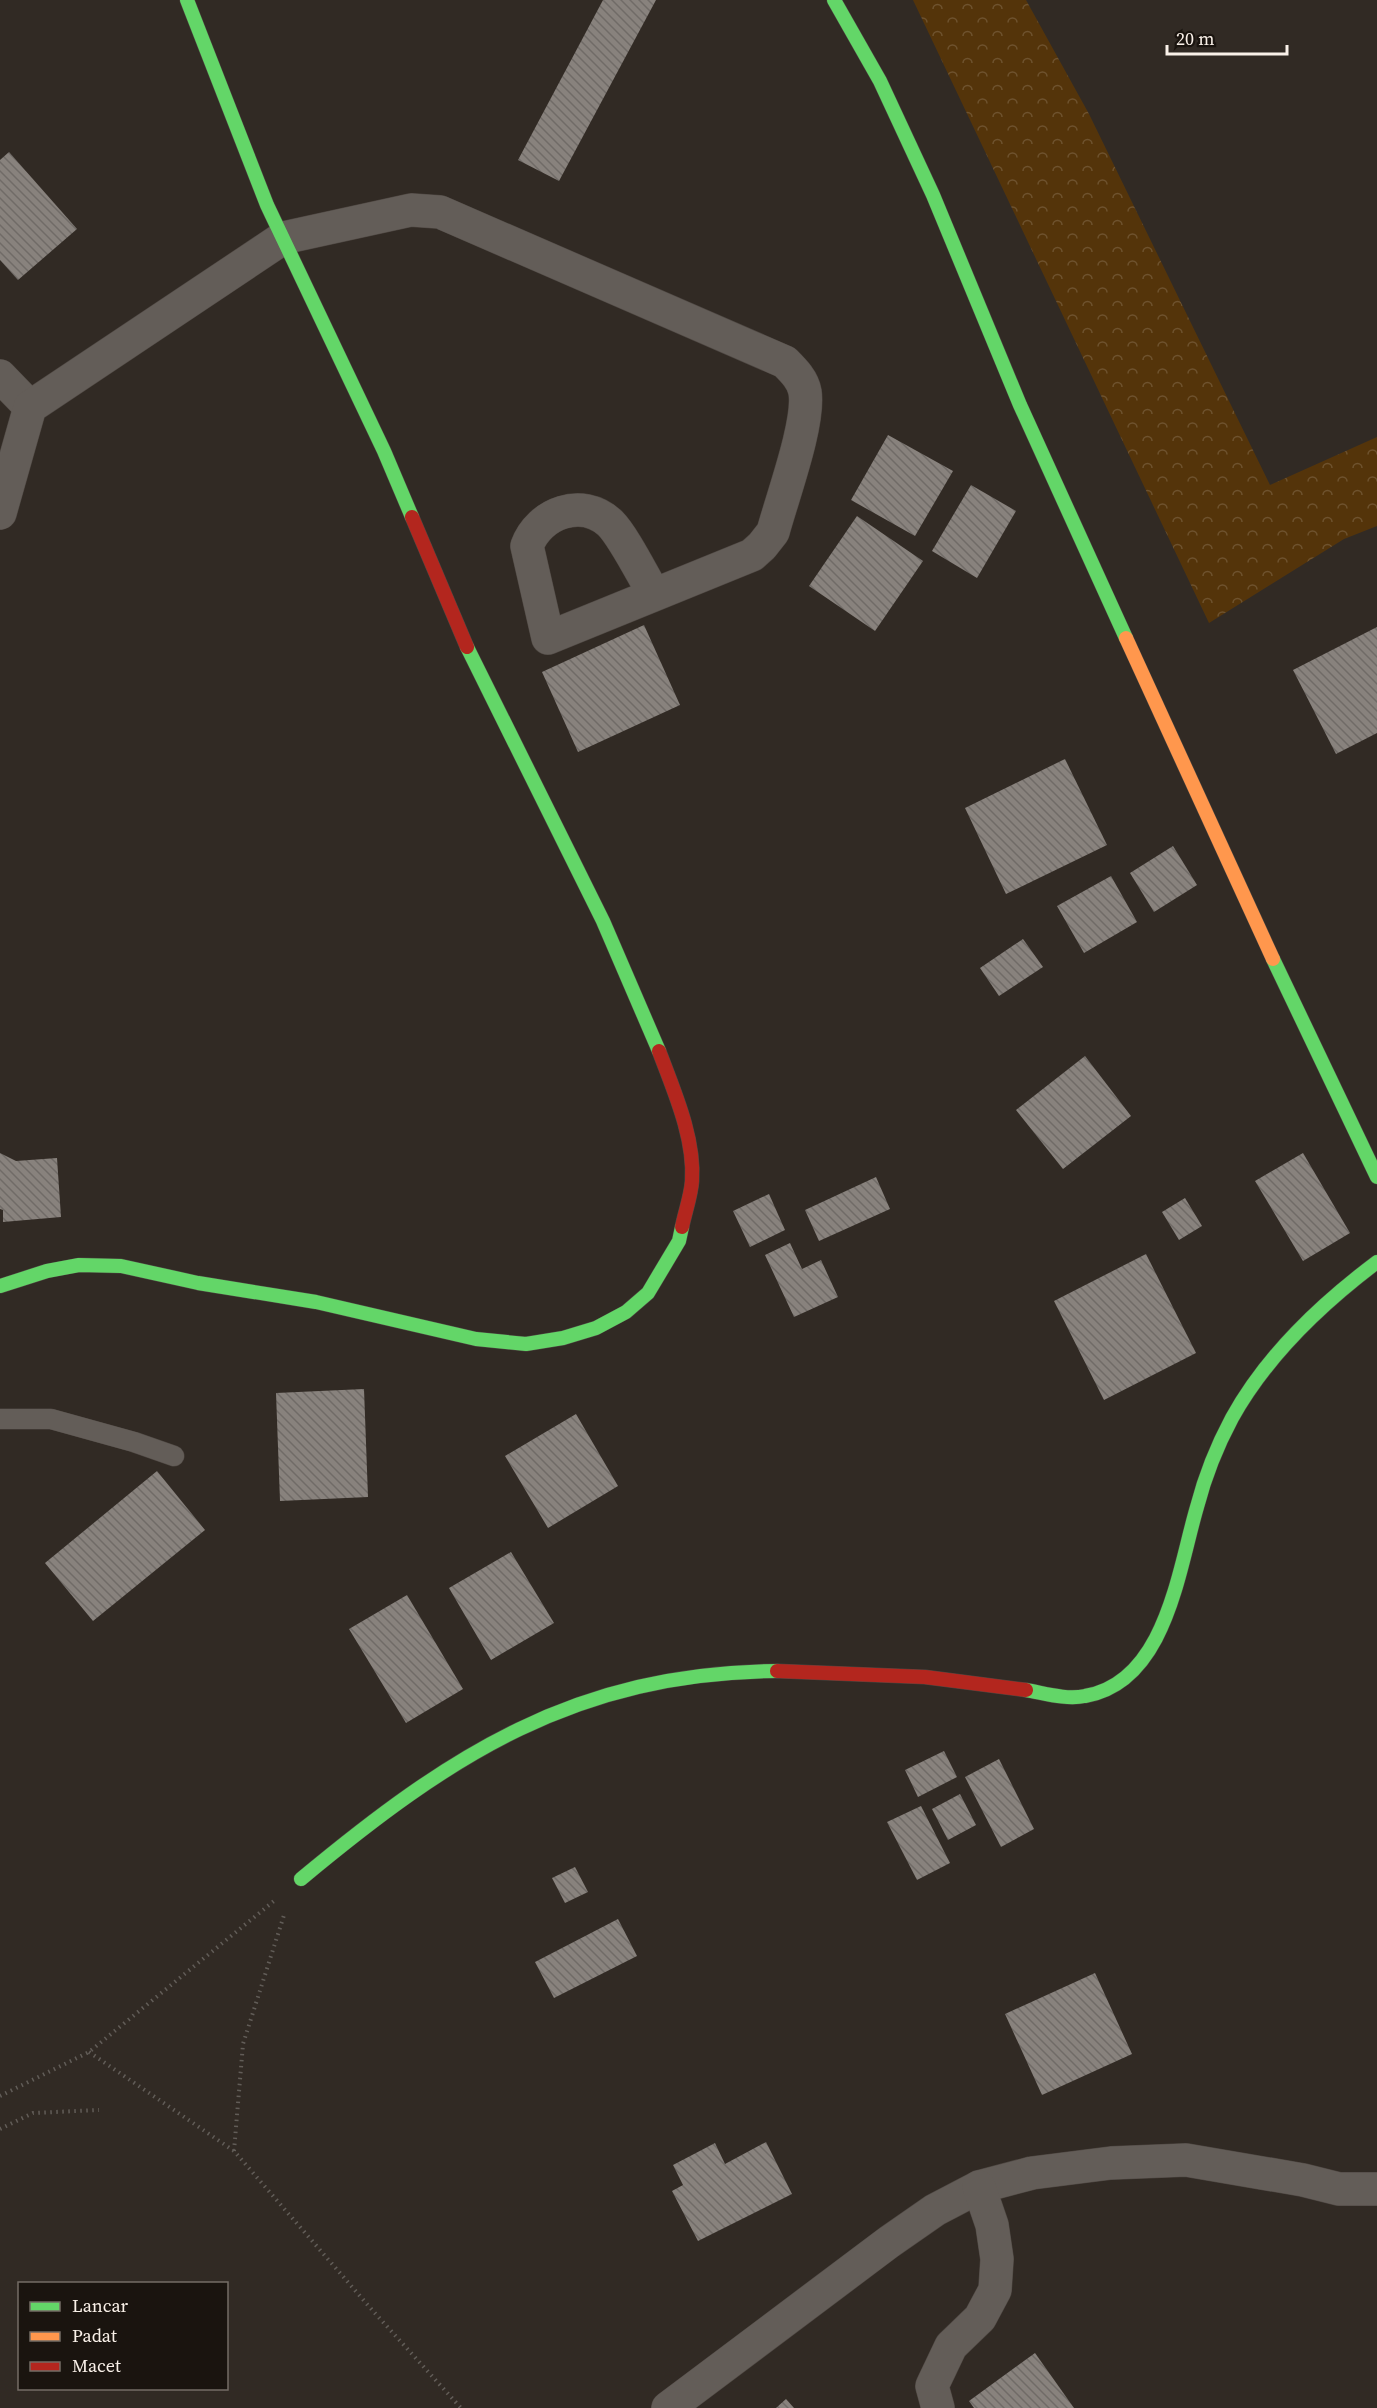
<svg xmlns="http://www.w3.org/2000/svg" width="1377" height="2408" font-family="'Source Serif 4',serif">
<defs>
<pattern id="forest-crowns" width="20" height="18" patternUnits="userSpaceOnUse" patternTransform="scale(1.5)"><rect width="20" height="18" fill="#54340a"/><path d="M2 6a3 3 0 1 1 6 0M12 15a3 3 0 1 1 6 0" fill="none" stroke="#6e522e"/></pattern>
<pattern id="building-back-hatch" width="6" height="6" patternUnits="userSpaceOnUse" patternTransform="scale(1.5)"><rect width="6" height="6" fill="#88827d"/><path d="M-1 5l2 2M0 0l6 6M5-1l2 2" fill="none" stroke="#706b67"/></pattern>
</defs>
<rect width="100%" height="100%" fill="#312a24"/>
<polygon fill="url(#forest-crowns)" points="913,0 1026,0 1089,114 1270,485 1377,437 1377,526 1344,539 1209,623"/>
<g fill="url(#building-back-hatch)">
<polygon points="603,0 656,0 559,181 518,160"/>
<polygon points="9,152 77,229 18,280 0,260 0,160"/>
<polygon points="888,435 953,471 915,536 851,500"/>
<polygon points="971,485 1016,511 977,578 932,551"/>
<polygon points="857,516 923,561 875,631 809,586"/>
<polygon points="644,625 680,705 578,752 542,672"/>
<polygon points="1377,627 1377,733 1336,754 1293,670"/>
<polygon points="1065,759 1107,845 1006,894 965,808"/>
<polygon points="1173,846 1197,885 1154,912 1130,873"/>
<polygon points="1111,876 1137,922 1084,953 1057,906"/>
<polygon points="1023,939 1043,967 999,996 980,968"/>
<polygon points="1085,1056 1131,1116 1063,1169 1016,1110"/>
<polygon points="0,1153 16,1161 57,1158 61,1217 3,1222 3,1210 0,1209"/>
<polygon points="1303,1153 1350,1233 1303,1261 1255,1181"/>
<polygon points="876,1177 890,1209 819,1241 805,1210"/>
<polygon points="769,1194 785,1230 750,1247 733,1211"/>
<polygon points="1185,1198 1202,1226 1179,1240 1162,1212"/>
<polygon points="790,1243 802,1269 821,1260 838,1297 794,1317 765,1255"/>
<polygon points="1146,1254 1196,1353 1104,1400 1054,1301"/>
<polygon points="364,1389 368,1497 280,1501 276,1393"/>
<polygon points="576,1414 618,1486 548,1528 505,1456"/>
<polygon points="157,1471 205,1530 93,1621 45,1563"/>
<polygon points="511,1552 554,1623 491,1660 449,1588"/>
<polygon points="407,1595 463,1689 406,1723 349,1629"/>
<polygon points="944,1751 957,1777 918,1797 905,1770"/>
<polygon points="999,1759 1034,1829 1001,1847 965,1777"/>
<polygon points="960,1794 976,1825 948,1840 932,1809"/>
<polygon points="921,1806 950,1863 917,1880 887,1822"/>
<polygon points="575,1867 588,1892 565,1903 552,1878"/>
<polygon points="618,1919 637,1956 554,1998 535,1962"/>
<polygon points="1095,1973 1132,2054 1042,2095 1005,2014"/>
<polygon points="766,2142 792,2194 698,2241 672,2191 683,2185 673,2165 715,2143 725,2164"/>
<polygon points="1035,2353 1074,2408 974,2408 969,2401"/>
<polygon points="786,2399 794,2408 776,2408"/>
</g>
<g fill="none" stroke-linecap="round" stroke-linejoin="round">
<g stroke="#4e4742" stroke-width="21">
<polyline id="lane" points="0,1419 51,1419 134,1442 174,1456"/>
</g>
<g stroke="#4e4742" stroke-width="34">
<g id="street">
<polyline points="0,376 30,407"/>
<path d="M0,513L30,407L283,238L411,210L440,212L785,362C794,371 803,380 805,392C810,423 782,498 773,532L762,546L752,555L548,638L527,546C539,513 582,497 610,523C624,537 643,576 654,594"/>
<polyline points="668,2408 889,2242 935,2210 979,2187 1032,2173 1111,2163 1186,2160 1303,2180 1339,2189 1377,2189"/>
<polyline points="938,2408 932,2386 951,2346 980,2318 995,2290 997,2259 992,2225 979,2187"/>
</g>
</g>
<g stroke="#4e4742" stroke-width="15">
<g id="fast">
<polyline points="187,0 267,205 384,451 412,517"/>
<polyline points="834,0 880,81 933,195 1020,405 1126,638"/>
<polyline points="467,647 603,921 659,1051"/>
<polyline points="1273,959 1377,1177"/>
<polyline points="0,1286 47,1271 79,1265 121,1266 198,1283 316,1302 476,1339 526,1344 563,1338 596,1328 626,1312 648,1293 679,1241 682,1227"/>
<path d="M1026,1690C1044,1693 1066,1700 1085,1696C1166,1682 1178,1571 1197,1507C1205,1476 1217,1446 1232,1418C1267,1355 1320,1305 1377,1262"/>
<path d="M301,1879C450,1755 575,1673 777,1671"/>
</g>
</g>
<g stroke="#4e4742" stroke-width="15">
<polyline id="slow" points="1126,638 1273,959"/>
</g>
<g stroke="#4e4742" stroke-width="15">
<g id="jam">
<polyline points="412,517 467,647"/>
<path d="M659,1051C674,1091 695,1138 692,1181C691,1196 685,1212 682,1227"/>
<polyline points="777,1671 925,1677 1026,1690"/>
</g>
</g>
<g stroke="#625d58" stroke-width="4" stroke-dasharray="1.5 4.5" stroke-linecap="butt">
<polyline points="89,2052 234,2151 373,2311 461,2408"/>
<polyline points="0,2096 89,2052 274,1901"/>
<polyline points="0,2129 33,2113 99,2110"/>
<polyline points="234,2151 243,2044 285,1912"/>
</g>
<use href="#lane" stroke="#635d58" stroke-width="20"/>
<use href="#street" stroke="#635d58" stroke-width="33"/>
<use href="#fast" stroke="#63d668" stroke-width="14"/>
<use href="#slow" stroke="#ff974d" stroke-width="14"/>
<use href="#jam" stroke="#b3261e" stroke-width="14"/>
</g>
<rect x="18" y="2282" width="210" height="108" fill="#1a140f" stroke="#746c66" stroke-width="1.5"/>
<rect x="30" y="2302" width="30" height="9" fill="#63d668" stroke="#746c66" stroke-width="1.5"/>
<text x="72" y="2312" font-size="18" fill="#faf1e9">Lancar</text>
<rect x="30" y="2332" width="30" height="9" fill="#ff974d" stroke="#746c66" stroke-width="1.5"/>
<text x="72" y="2342" font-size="18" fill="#faf1e9">Padat</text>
<rect x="30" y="2362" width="30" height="9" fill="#b3261e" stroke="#746c66" stroke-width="1.5"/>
<text x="72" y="2372" font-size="18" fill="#faf1e9">Macet</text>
<path d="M1167 45v9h120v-9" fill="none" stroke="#faf1e9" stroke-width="3"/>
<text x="1176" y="45" font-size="18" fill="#faf1e9" stroke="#1a140f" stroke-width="4.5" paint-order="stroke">20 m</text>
</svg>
